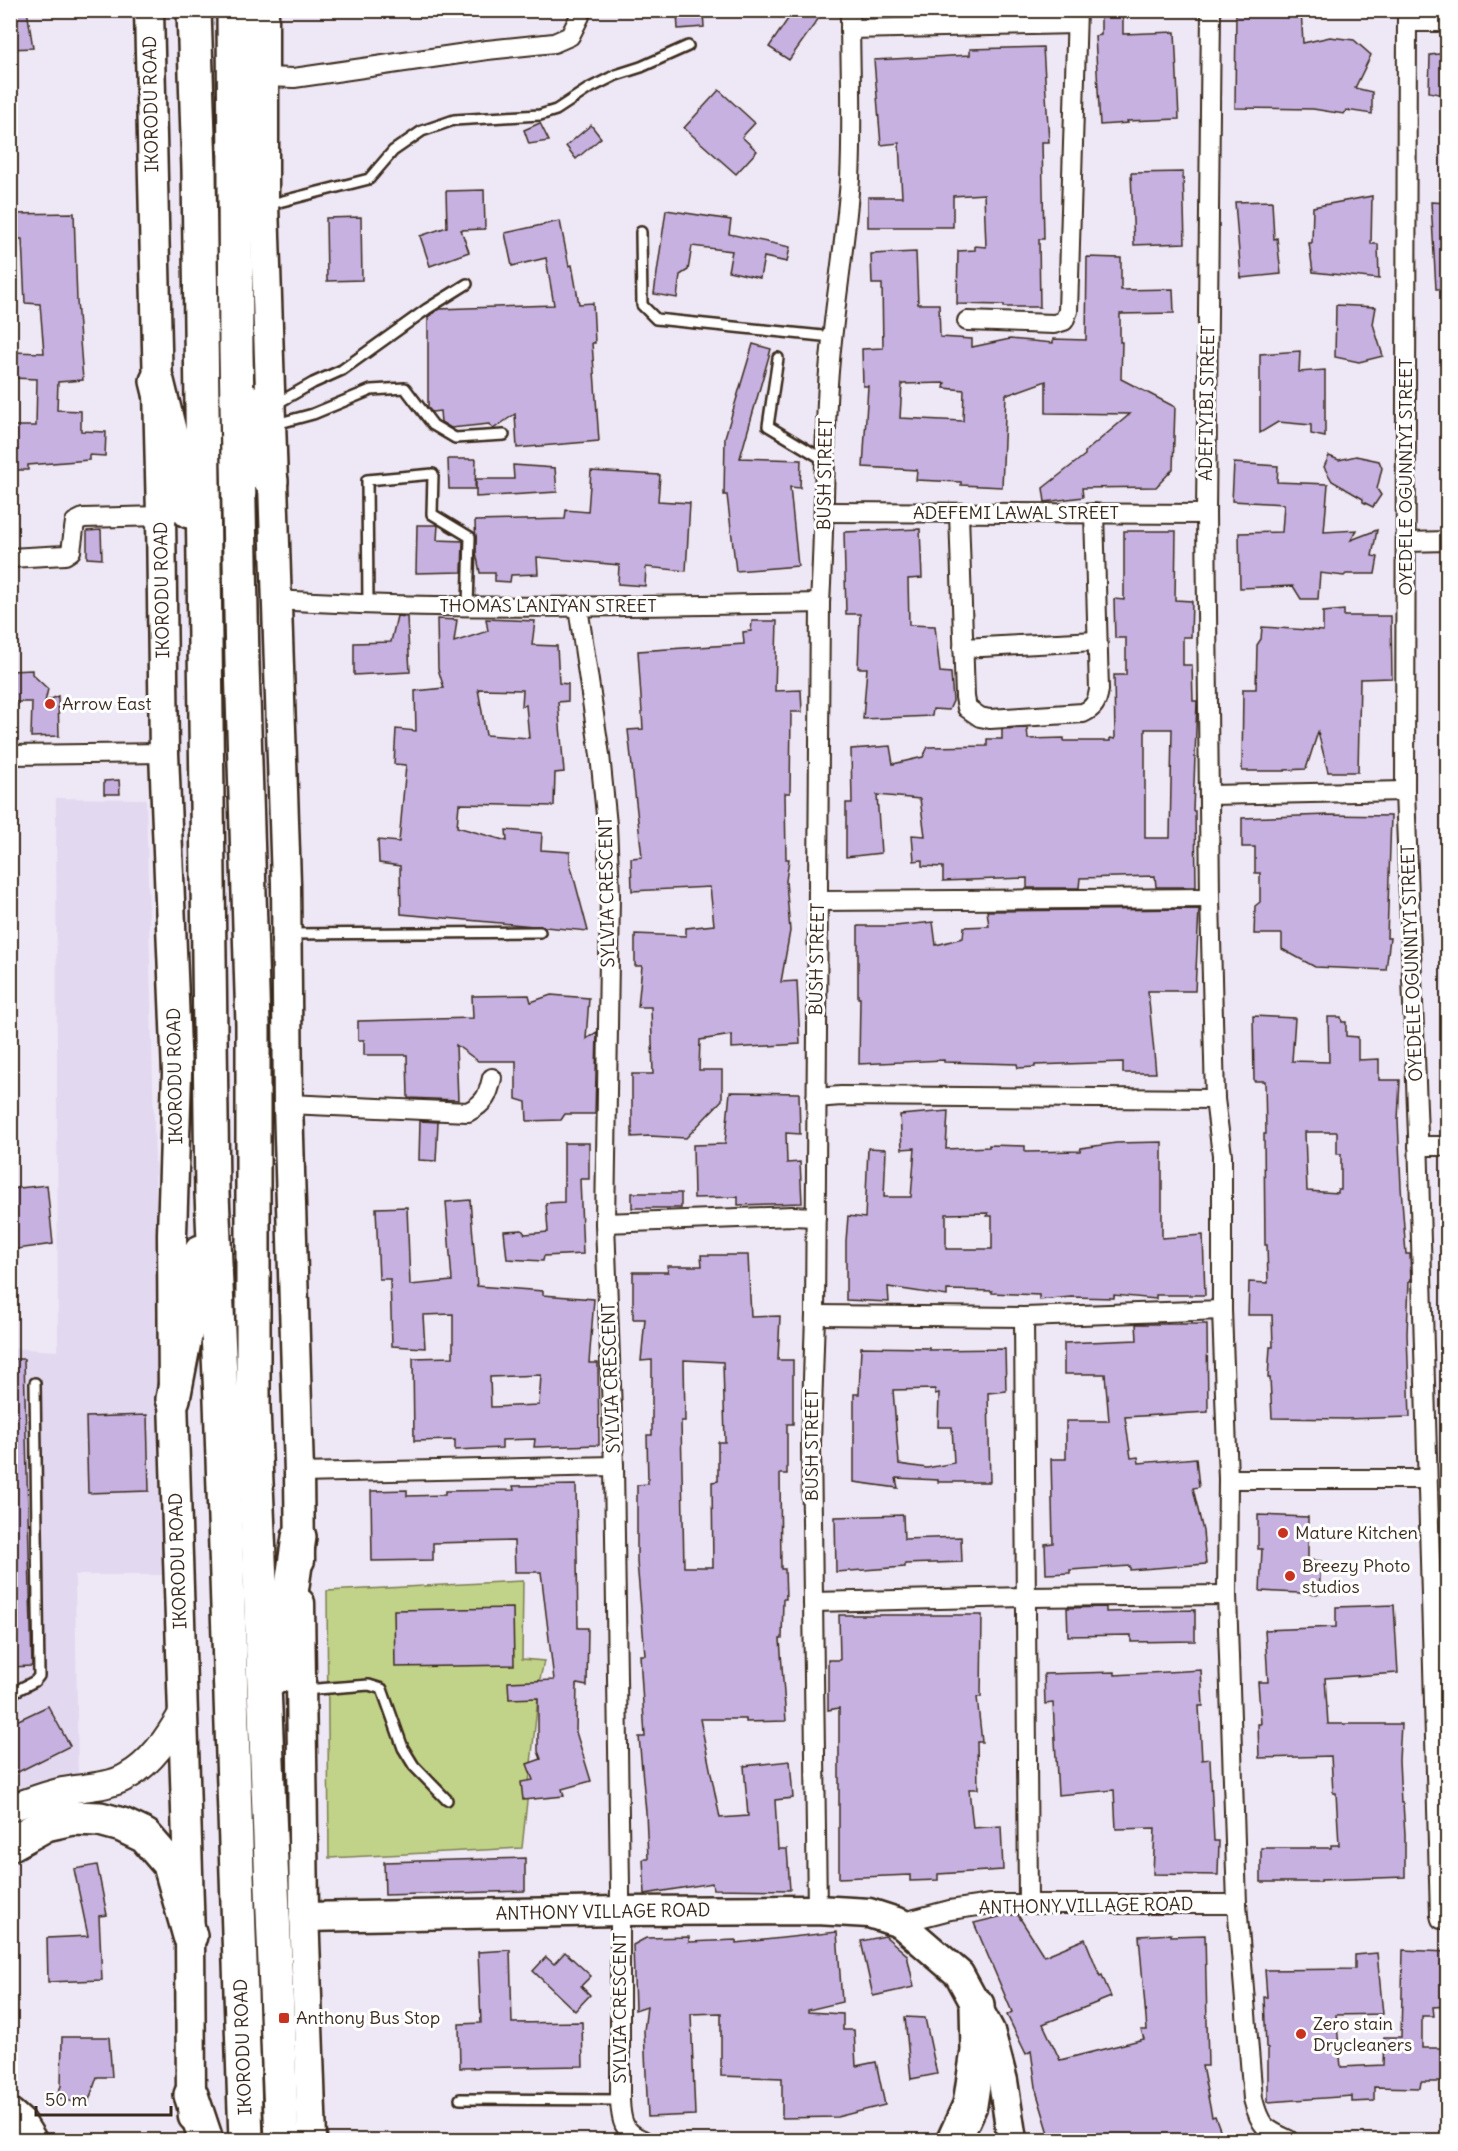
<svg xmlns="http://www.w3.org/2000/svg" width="1458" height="2151" font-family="Delius,sans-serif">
<rect width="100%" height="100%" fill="#eee8f6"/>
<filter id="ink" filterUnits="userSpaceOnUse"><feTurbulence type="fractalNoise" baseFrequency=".0167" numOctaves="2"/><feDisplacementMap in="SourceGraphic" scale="12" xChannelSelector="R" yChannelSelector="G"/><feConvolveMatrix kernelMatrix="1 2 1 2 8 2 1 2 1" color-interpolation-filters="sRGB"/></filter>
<g filter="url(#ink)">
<polygon fill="#e2d8f0" points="56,798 146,799 165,1575 75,1575 78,1779 11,1809 10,1348 58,1351"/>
<polygon fill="#c1d388" stroke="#7e7e53" stroke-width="1.5" points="523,1581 522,1659 544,1661 540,1679 522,1848 329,1858 327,1591"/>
<g fill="#c6b1e1" stroke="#3b2a1e" stroke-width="1.5" fill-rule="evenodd">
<polygon points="10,10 27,10 33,48 10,49"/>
<polygon points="794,10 808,10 819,18 789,60 769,47"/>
<polygon points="1101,10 1123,10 1123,34 1175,32 1179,119 1127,121 1128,123 1100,125 1095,36 1101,35"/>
<polygon points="1236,10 1301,10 1303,43 1330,37 1354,40 1371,55 1355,88 1372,92 1372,114 1346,110 1344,114 1313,109 1235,108"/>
<polygon points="703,11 704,27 678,29 677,13"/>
<polygon points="1043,47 1049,142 1042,142 1044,239 1039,239 1040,307 1004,307 1004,305 957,304 958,251 975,250 975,246 986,247 984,194 953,196 953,227 868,227 868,197 902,197 899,143 881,145 874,60 970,55 970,49"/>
<polygon points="1448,53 1448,96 1429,92 1430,55"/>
<polygon points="719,90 755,123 742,137 757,151 736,174 684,128"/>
<polygon points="540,123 549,141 529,144 524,130"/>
<polygon points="591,125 601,138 576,159 566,146"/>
<polygon points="1183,172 1185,243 1134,245 1131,173"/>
<polygon points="484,190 485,229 461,230 469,252 430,266 420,236 447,227 446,191"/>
<polygon points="1372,196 1371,244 1378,244 1379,279 1313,272 1309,243 1312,243 1313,207"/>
<polygon points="1272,201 1274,239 1277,238 1281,274 1241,278 1235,202"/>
<polygon points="1431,202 1448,203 1448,289 1436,289"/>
<polygon points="666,210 731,220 729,234 790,247 787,262 764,257 760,278 728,271 732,251 692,246 688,270 680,275 677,298 654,294"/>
<polygon points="74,213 77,301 83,380 58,382 57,410 81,411 81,431 106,432 105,456 89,455 89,460 28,465 28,470 10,470 10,426 36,426 37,379 12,378 12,352 44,353 40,304 25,303 22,239 10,239 10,214"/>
<polygon points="361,217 362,280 327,281 326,218"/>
<polygon points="560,221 569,266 572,265 579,304 593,303 595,343 592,343 599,441 517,448 515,414 493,429 489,424 451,428 441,422 440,411 432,412 428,408 428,317 439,309 554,305 546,258 512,266 505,233"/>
<path d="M916,252L918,304H939L940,337L972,339V347L1010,339L1053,343V339L1086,340L1087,257L1121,258V290L1173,289L1174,313L1120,314V342H1122L1121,379L1175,407L1173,469L1156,487L1082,488L1083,497L1045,502L1043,488L1085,455V452L1130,414L1046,413V381L1010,394H1006L1002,487L961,485V482L916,480L917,470L863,467L868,386H863L862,349L883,348L882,284H872L871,254ZM945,383L944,388L964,390L963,421L900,418L902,384Z"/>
<polygon points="1336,305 1376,307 1373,324 1383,356 1359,362 1335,357"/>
<polygon points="753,344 771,349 740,458 801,460 800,488 790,487 798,566 736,571 727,495 724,495 725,437"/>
<polygon points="1300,351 1299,372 1325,370 1325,437 1311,434 1311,425 1278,422 1260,433 1260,354"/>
<polygon points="1329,456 1339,460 1356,456 1379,461 1382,468 1377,489 1381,495 1373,507 1363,502 1363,499 1332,481 1324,467"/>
<polygon points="448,459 476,459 475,489 449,489"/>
<polygon points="1234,463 1278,466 1277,482 1328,484 1324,532 1357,530 1351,540 1377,530 1372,556 1378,557 1375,574 1346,574 1344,576 1320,573 1318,599 1301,599 1293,586 1240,588 1239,533 1282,532 1284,504 1232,501"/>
<polygon points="513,465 555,468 557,492 476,497 476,479 514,479"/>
<polygon points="591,471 660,475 658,501 690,503 686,571 646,567 645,586 618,584 619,565 537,557 538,574 511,575 510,582 495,581 495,573 480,573 476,552 475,521 565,519 566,510 588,512"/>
<polygon points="417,525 438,525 437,540 463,541 462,572 416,573"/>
<polygon points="920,529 922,578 908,579 909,625 935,626 940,672 951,673 953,701 949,710 933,709 932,716 863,719 867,668 858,668 860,614 846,614 844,532"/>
<polygon points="101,530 102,559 87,558 87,531"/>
<path d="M1124,531H1176L1175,600L1192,601L1191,637H1183V665H1192L1193,701H1197L1193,811H1195L1196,887H1156L1155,876L1080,878L1079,888H1027V878L943,881V867L922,866V860L914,861L912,835L925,836L920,799L877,795L881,853L846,857V803H852L851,749L890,746L893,764L923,757L928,747L987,746V739H1002V729L1027,728L1028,739L1064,738V741H1110V738L1115,739L1114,675H1126V638H1115L1114,599L1124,600ZM1145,729H1172L1170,838H1145Z"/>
<polygon points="1344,610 1344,616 1391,616 1392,678 1360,679 1358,772 1328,772 1318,732 1306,769 1285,770 1285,771 1242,771 1243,689 1256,689 1257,645 1261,639 1262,627 1323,631 1323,612"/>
<polygon points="397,616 407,617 410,672 354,675 354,643 391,642"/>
<path d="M437,619L457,620L454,642L488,631L486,619L535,621L532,645L557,646L559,683L568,684V701L558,702L564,772L555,773L554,806L459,804L457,827L507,841L506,830L542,833L541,850L570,852V863L588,931L401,914L400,866L379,863L378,840L399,842L406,765L394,764L396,729L416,731L415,691L444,688L438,669ZM478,689L523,690L522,706L526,705L529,738L486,735Z"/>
<polygon points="752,621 777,621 775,691 801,690 802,712 791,712 790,793 785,793 786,859 789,859 786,881 790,931 781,982 797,981 800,1044 732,1048 732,1035 700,1040 699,1070 722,1070 722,1100 686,1138 650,1136 632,1137 632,1074 653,1074 651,1007 638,1007 642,966 635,966 635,934 686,936 686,928 714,925 710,887 632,891 631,858 642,857 628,730 643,729 638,651 744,644 743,632 751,631"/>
<polygon points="32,670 32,674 48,689 45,702 58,696 59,736 31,737 32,702 10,702 10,671"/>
<polygon points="119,780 120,794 104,794 104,781"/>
<polygon points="1328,815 1391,816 1387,938 1390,938 1386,970 1315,967 1282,949 1282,934 1254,934 1255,906 1260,902 1260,873 1255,873 1255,847 1242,847 1242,818"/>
<polygon points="1199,909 1195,991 1148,991 1156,1073 1123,1073 1123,1062 1035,1065 1035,1067 1018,1068 1017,1064 944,1062 944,1060 859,1064 860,998 858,998 858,926 895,926 933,922 936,945 963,938 964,927 989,926 987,911"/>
<polygon points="529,995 531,1002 551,995 589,998 586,1039 597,1032 595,1114 565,1114 561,1120 527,1121 526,1102 516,1099 516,1061 478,1061 456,1045 458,1100 408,1098 407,1055 364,1055 364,1040 358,1040 358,1021 473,1018 472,996"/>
<path d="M1253,1016L1295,1018L1292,1061L1329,1062L1328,1017H1341L1342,1022H1346V1036L1358,1037V1060L1379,1059V1080H1400L1398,1120L1401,1187L1406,1254H1410L1411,1281H1409L1407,1334L1410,1417L1345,1419L1272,1418L1270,1378H1268L1270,1347H1273L1272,1315H1248L1249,1282L1268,1283L1267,1245H1265L1264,1134H1266L1265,1081H1254ZM1305,1132H1337V1154H1341V1189H1338V1193L1307,1191Z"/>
<polygon points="730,1092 799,1093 800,1134 786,1133 787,1163 800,1162 802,1203 738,1205 738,1197 694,1198 693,1145 725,1144"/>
<path d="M948,1111L946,1149L989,1147V1145L1025,1146V1152L1080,1151L1081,1148L1116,1143L1162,1142V1238L1203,1235L1205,1295H1156V1299L1114,1295V1298L1071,1297L1039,1300V1295L992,1293V1291L947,1290V1296L888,1287L889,1302L846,1300V1241L848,1216L865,1218L868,1148L886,1149L884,1197H911L915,1148L902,1149L900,1115ZM988,1213L987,1216H992V1249H946V1214Z"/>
<polygon points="420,1121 438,1122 436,1161 419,1160"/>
<polygon points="564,1143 589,1143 589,1179 580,1179 583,1254 544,1256 543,1261 507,1259 504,1231 522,1230 525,1234 548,1232 546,1203 564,1202"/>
<polygon points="47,1185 53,1244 10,1250 10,1189"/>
<rect x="632" y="1193" width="49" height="15"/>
<path d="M470,1200L477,1286L543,1291V1295L594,1299L589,1363H598L599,1445L534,1447L535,1439L502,1440V1448L455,1450V1440L414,1441L413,1358L453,1357V1314L423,1315L425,1348L392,1346L390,1279H379L376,1208L407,1207L410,1285L452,1281L446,1202ZM541,1375L539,1405L491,1407L490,1377Z"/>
<path d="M701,1255H748L751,1317L780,1316L778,1360H793V1424H787V1474H780L781,1569H785L786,1599H783L782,1639H780L786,1721L746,1722V1719H700L720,1818L748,1816L744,1766L790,1761L793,1798L775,1800L778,1849H787L790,1890L713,1889L712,1883L645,1894L643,1859H648L646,1812L639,1737H645L640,1655H645L637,1562V1485L648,1484L647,1435H652V1360L641,1361L645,1319H633V1272H668L667,1266H702ZM684,1360L723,1362L725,1442H718V1481L712,1482L713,1567H684L681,1421H685Z"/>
<polygon points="1136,1324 1207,1324 1208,1412 1125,1417 1131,1458 1138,1457 1139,1463 1196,1458 1199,1487 1193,1488 1203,1531 1206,1564 1130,1570 1130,1566 1070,1570 1070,1573 1046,1574 1045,1544 1053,1543 1051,1459 1066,1459 1066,1421 1109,1421 1105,1374 1064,1374 1064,1343 1137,1340"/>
<path d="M861,1347L929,1348V1350L1005,1349L1006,1391L988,1393L990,1482H938V1480L896,1478L898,1488L854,1482V1394H859ZM935,1389V1394L939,1393L938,1427H952L954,1463L927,1468L899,1464L893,1390Z"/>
<polygon points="10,1359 24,1359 32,1666 10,1667"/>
<polygon points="147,1415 149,1491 88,1493 86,1417"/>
<polygon points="576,1485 578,1628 588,1628 587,1686 577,1684 576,1732 591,1781 562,1789 564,1796 523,1800 521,1782 533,1780 527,1764 541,1759 538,1751 538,1698 509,1699 508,1682 554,1680 541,1572 515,1572 514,1541 433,1543 433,1560 372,1561 371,1491 407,1490 407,1496 445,1495 445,1491 514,1490 513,1486"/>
<polygon points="903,1515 904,1539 961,1537 962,1562 905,1564 905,1567 836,1572 835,1517"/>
<polygon points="1258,1515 1308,1517 1308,1560 1321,1561 1319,1594 1260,1591 1262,1549 1258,1549"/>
<polygon points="1394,1605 1398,1673 1325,1678 1328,1724 1401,1724 1399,1760 1401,1803 1403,1803 1405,1834 1405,1877 1321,1880 1321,1882 1261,1882 1261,1848 1331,1848 1331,1845 1339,1845 1336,1793 1333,1793 1331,1756 1259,1758 1258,1724 1261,1724 1258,1682 1268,1682 1265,1630 1336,1627 1336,1607"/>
<polygon points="1106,1607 1106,1612 1195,1610 1195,1641 1131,1642 1131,1635 1068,1636 1067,1608"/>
<polygon points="513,1608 514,1665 395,1667 394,1610"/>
<polygon points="839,1615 982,1615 981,1697 977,1697 982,1742 977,1742 978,1789 969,1789 973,1828 1001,1826 1003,1870 938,1874 938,1880 910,1881 910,1875 839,1878 839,1708 828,1710 828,1660 840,1660"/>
<polygon points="1201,1670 1203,1706 1199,1706 1202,1760 1210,1759 1214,1841 1219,1841 1218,1875 1153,1874 1155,1828 1116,1829 1114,1790 1058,1795 1053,1703 1045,1704 1044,1674 1115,1672 1115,1675"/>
<polygon points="48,1706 70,1746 10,1776 10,1724"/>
<polygon points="525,1858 525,1891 385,1895 384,1862"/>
<polygon points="97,1865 107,1915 99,1916 102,1980 48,1982 47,1938 88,1936 74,1869"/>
<polygon points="1007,1915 1018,1915 1044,1956 1085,1939 1100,1976 1102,1975 1111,1997 1043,2024 1060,2060 1144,2039 1141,2030 1147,2030 1139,1936 1171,1934 1171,1936 1205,1935 1208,2066 1202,2066 1212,2117 1215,2116 1224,2140 1051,2140 1037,2094 1031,2051 1026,2054 1007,2015 1012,2012 974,1923"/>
<polygon points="837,1932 842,2002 808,2010 808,2012 843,2014 843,2030 854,2030 856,2066 876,2062 885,2105 837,2117 782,2118 782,2078 721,2076 721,2013 691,2014 695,2115 648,2117 644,2031 647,2006 635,2010 633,1945 646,1938 689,1937 689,1942 736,1940 736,1943"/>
<polygon points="885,1936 907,1955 914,1987 873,1996 861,1941"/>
<polygon points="510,1950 512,2023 582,2022 583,2066 460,2068 459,2024 481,2023 478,1952"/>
<polygon points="1403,1950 1448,1952 1448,2006 1433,2007 1434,2016 1422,2016 1422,2048 1448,2048 1448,2082 1421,2082 1420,2088 1374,2087 1374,2101 1352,2102 1352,2096 1268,2102 1268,2048 1266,2047 1264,1997 1267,1997 1265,1970 1355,1969 1355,1955 1377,1953 1383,2014 1336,2015 1341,2067 1383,2065 1384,2037 1401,2037"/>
<polygon points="565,1952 591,1976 581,1986 590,1995 575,2011 533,1971 546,1957 554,1964"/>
<polygon points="905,2017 925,2018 937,2074 911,2079"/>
<polygon points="62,2037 109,2037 112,2077 97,2077 87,2106 56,2097 61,2086"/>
</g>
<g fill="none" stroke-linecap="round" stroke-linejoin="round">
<g stroke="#3b2a1e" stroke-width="14">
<g id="lane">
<polyline points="267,205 369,179 393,151 422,131 454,120 540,115 556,110 588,89 616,75 641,67 688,46"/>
<polyline points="641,232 642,305 656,319 832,337"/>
<polyline points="778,358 768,426 826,461"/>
<polyline points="276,404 313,383 342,370 427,309 467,284"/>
<polyline points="276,424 313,414 371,390 405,388 433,425 455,438 504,435"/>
<polyline points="368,604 367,480 433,474 432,514 470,537 468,607"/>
<polyline points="290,934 540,932"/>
<polyline points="304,1690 369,1685 382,1689 403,1748 414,1766 447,1800"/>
<polyline points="10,1694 35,1681 39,1676 35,1383"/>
<polyline points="460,2099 620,2100"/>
</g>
</g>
<g stroke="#3b2a1e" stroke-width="22">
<g id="street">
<path d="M1211,10L1206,514L1210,898L1215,1099L1222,1155V1310L1228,1479L1227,1595L1237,1904L1253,2099C1260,2126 1264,2129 1289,2140"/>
<polyline points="1407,10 1405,791 1418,1135 1440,1915 1441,1919 1448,1919"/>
<polyline points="1407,22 1448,22"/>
<polyline points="850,29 1076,24"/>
<polyline points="263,77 294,78 487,50 554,43 570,36 580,16 580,10"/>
<polyline points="967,321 1054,324 1064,321 1068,311 1077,10"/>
<polyline points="825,512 1206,514"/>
<path d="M959,513L965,697L967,708L980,717L990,719L1083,713C1094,708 1097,702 1099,690L1094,513"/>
<polyline points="1406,542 1448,541"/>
<polyline points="10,558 65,555 71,551 75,522 83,518 161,516"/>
<path d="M276,600C457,611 639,606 820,603"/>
<path d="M578,607L600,755L607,825L610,895L605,1223L614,1466L620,1888V2100C621,2121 623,2132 643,2140"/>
<polyline points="963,648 1096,641"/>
<polyline points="10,755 164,753"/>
<polyline points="1210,795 1405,791"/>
<polyline points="818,901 1210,898"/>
<polyline points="816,1098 841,1096 1215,1099"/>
<path d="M288,1104L468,1112C485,1103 488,1096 492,1078"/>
<polyline points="1418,1146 1448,1146"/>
<polyline points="605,1223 792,1216 816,1217"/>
<polyline points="815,1315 1024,1317 1222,1310"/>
<polyline points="1024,1317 1028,1904"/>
<polyline points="299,1473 614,1466"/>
<polyline points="1228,1479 1427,1479"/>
<polyline points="813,1602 1026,1597 1227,1595"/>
<path d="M817,1910L811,1443L815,1315L820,603C824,536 824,469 827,402C830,327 845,254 850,179C853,123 850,67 850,10"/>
<polyline points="900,1923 950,1910 991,1904 1237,1904"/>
</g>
</g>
<g stroke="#3b2a1e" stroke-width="30">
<path id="secondary" d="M10,1808C28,1802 45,1795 63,1791C83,1787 108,1787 126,1777C151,1764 169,1736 183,1712"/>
</g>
<g stroke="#3b2a1e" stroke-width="33">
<g id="primary">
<polyline points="149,10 161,516 164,753 177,1073 172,1234 173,1399 190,1936 191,2095 193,2117"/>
<polyline points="264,10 264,205 286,883 288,1104 299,1473 300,1560"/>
<polyline points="300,1603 304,1911 312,2140"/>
<polyline points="304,1917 620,1911 817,1910 869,1913 900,1923 959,1974 990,2031 1003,2081 1012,2140"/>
</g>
</g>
<g stroke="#3b2a1e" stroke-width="38">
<g id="highway">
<polyline points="194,10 199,169 212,1194 221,1400 246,2140"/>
<polyline points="234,10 236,352 242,664 253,1025 253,1407 282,2140"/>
<polyline points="157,381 189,511"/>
<polyline points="250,402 271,481"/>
<polyline points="173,1399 201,1252"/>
<polyline points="279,1676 299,1537"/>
<polyline points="10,1844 46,1824 73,1818 100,1819 122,1825 145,1836 170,1865 190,1936"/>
<polyline points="191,2095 206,2140"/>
<polyline points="10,2116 19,2124 29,2140"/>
<polyline points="954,2140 970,2105 978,2051 977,2005"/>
</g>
</g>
<use href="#lane" stroke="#fff" stroke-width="9"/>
<use href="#street" stroke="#fff" stroke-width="18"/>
<use href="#secondary" stroke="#fff" stroke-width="26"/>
<use href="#primary" stroke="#fff" stroke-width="28"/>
<use href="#highway" stroke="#fff" stroke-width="33"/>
</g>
</g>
<g fill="#c8321e" stroke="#fff" stroke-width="2">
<circle cx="50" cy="704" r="6"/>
<circle cx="1283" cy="1533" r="6"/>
<circle cx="1290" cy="1576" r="6"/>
<rect x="278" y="2012" width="12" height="12" rx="3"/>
<circle cx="1301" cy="2034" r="6"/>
</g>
<g text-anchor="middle" stroke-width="6" stroke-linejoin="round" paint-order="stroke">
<g font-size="18" fill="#3b2a1e" stroke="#fff">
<text transform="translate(151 104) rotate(-91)" y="6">IKORODU ROAD</text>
<text transform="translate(1207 403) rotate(-89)" y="6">ADEFIYIBI STREET</text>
<text transform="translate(825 474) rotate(-89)" y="6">BUSH STREET</text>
<text transform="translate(1406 477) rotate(-90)" y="6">OYEDELE OGUNNIYI STREET</text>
<text x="1016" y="519">ADEFEMI LAWAL STREET</text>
<text transform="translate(162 590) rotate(-91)" y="6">IKORODU ROAD</text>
<text x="548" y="612">THOMAS LANIYAN STREET</text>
<text transform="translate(607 892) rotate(-91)" y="6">SYLVIA CRESCENT</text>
<text transform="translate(817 959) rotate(-89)" y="6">BUSH STREET</text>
<text transform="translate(1412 963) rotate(-92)" y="6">OYEDELE OGUNNIYI STREET</text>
<text transform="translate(175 1076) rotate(-91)" y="6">IKORODU ROAD</text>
<text transform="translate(611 1378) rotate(-92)" y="6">SYLVIA CRESCENT</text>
<text transform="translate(812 1445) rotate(-90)" y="6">BUSH STREET</text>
<text transform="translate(178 1561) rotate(-92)" y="6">IKORODU ROAD</text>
<text transform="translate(1086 1906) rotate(-1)" y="6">ANTHONY VILLAGE ROAD</text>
<text transform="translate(603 1912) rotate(-1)" y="6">ANTHONY VILLAGE ROAD</text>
<text transform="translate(620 2008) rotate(-90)" y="6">SYLVIA CRESCENT</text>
<text transform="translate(243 2047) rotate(-92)" y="6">IKORODU ROAD</text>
</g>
<g font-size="18" fill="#3b2a1e" stroke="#fff" text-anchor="start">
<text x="62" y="710">Arrow East</text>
<text x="1295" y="1539">Mature Kitchen</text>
<text x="1302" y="1572">Breezy Photo<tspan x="1302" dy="21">studios</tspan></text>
<text x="296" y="2024">Anthony Bus Stop</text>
<text x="1313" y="2030">Zero stain<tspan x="1313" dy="21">Drycleaners</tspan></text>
</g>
</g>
<rect width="1458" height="2151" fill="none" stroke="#fff" stroke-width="36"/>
<rect x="18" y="18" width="1422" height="2115" fill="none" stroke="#3b2a1e" stroke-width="2" filter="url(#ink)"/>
<path d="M36 2106v9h135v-9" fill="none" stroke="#3b2a1e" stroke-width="3"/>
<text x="45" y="2106" font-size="18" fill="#3b2a1e" stroke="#ffffff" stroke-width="4.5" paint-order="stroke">50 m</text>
</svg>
